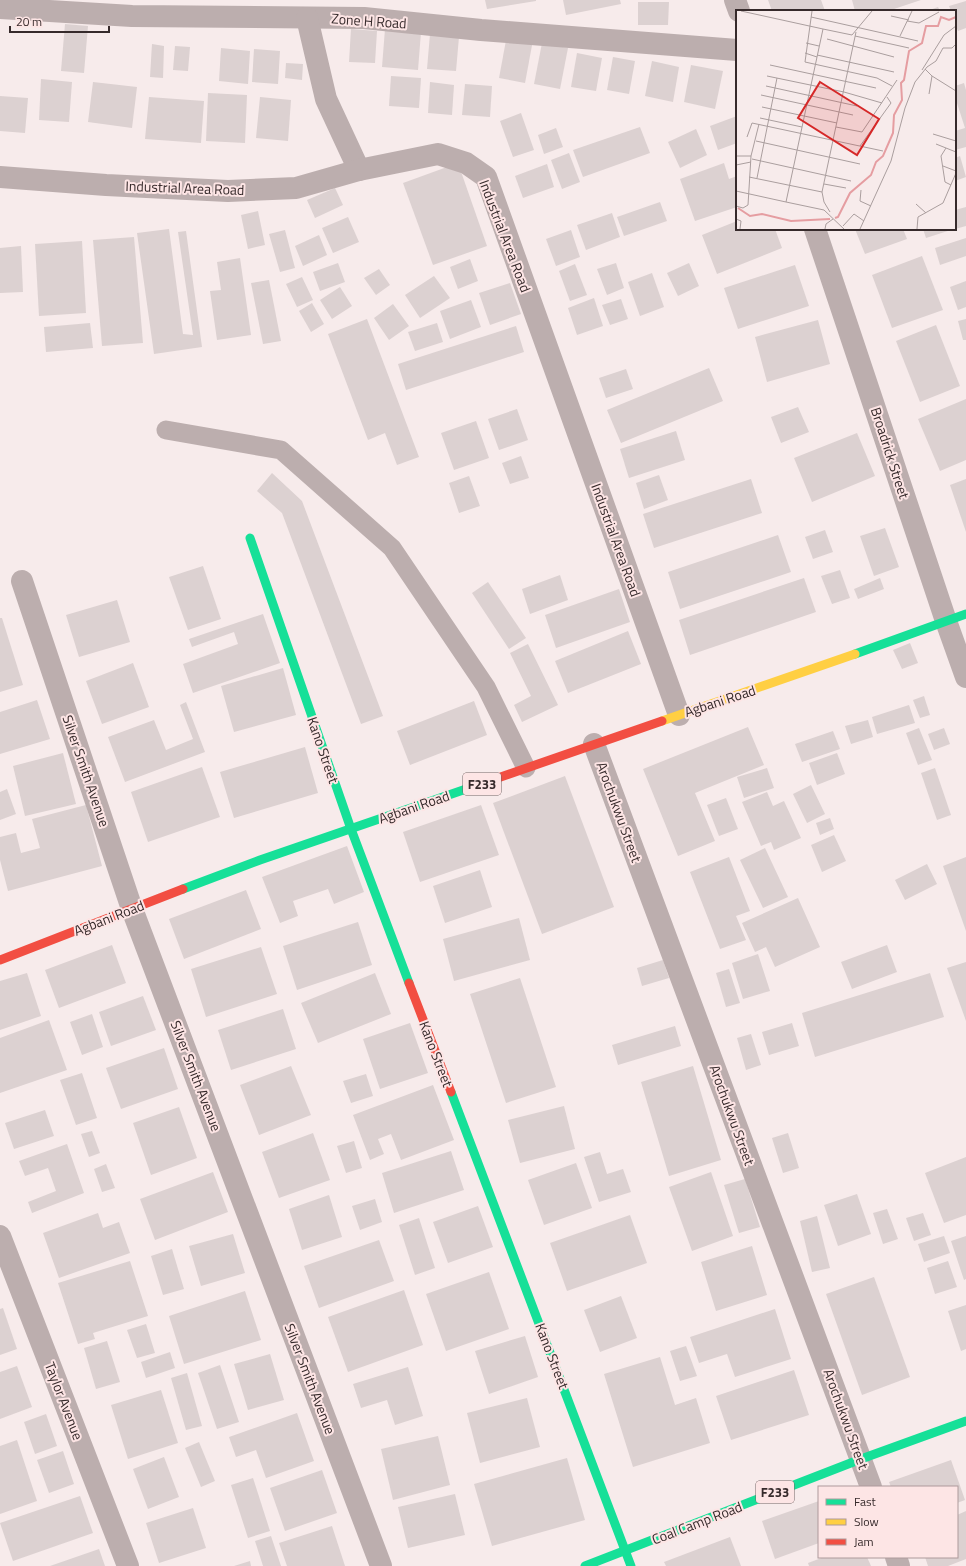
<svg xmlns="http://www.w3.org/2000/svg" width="966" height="1566" font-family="'Titillium Web',sans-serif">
<rect width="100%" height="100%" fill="#f7ebeb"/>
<g fill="#dcd1d1">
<polygon points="485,0 536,0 536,1 487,9"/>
<polygon points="563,0 620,0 621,4 566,15"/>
<polygon points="768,0 821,0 825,11 772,11"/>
<polygon points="852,0 921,0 888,11 855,11"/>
<polygon points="966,1 966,28 958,31 955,24 955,11 951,11 949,6"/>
<polygon points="638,2 669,2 668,25 638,25"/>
<polygon points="938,7 940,11 927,11"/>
<polygon points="65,24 88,26 84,73 61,71"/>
<polygon points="351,29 377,31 375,63 349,62"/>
<polygon points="385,29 421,32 418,70 382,67"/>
<polygon points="430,34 459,37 456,71 427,69"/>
<polygon points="507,35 533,40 525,83 499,78"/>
<polygon points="542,43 568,48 560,89 534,84"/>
<polygon points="152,44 164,46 163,78 150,77"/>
<polygon points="175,46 190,47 188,71 173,70"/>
<polygon points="221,48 250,51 248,84 219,81"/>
<polygon points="254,49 280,51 278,84 252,82"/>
<polygon points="577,53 602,58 596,91 571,87"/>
<polygon points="613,57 635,61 629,94 607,90"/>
<polygon points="652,61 679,67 673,102 645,96"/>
<polygon points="286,63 303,64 302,80 285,78"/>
<polygon points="691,65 723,71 715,109 684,102"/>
<polygon points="391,76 421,78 419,108 389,106"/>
<polygon points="41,79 72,82 69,122 39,120"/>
<polygon points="93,82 137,87 132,128 88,122"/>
<polygon points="430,82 454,85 452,115 428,113"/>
<polygon points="964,83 966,90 966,147 955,150 955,131 965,128 955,97 955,86"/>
<polygon points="465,84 492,86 490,117 462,115"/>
<polygon points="208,93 247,95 245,143 206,141"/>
<polygon points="0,96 28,98 25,133 0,131"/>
<polygon points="149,97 204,101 201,143 145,139"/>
<polygon points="260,97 291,100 288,141 256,138"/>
<polygon points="521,113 534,150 513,157 500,121"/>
<polygon points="737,116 737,143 718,150 710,126"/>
<polygon points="640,127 650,153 583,177 573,150"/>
<polygon points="556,128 563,147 544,154 538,135"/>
<polygon points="696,129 707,155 680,168 668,142"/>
<polygon points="569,153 580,182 562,189 551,160"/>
<polygon points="960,156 966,177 955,181 955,158"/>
<polygon points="458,163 487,246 433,265 403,183"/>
<polygon points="724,163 729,179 737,176 737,207 695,221 680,179"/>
<polygon points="547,164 554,187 523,198 515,176"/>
<polygon points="335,188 343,205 315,218 307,200"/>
<polygon points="660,202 667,221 624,236 617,217"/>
<polygon points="966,207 966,226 955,229 955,210"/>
<polygon points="258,211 265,245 248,249 241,215"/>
<polygon points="612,213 620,237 586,250 577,225"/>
<polygon points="348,217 359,242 333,253 322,228"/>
<polygon points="737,221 737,229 775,229 782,248 717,274 702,235"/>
<polygon points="169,229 183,334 193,335 178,232 186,231 202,347 154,354 137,233"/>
<polygon points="855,229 903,229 907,239 865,254"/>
<polygon points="923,229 954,229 926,238"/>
<polygon points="285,230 295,268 280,272 269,234"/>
<polygon points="571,230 580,257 556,266 546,239"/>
<polygon points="319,235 327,255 303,266 295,246"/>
<polygon points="134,237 143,343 102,346 93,240"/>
<polygon points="966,238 966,256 940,265 935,248"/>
<polygon points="82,241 86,313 39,316 35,244"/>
<polygon points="21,246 23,292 0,293 0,248"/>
<polygon points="922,256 943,310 892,328 872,275"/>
<polygon points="240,258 251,335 217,340 210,291 221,290 217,262"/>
<polygon points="470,259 478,281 458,289 450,267"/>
<polygon points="338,263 345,282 320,291 313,272"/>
<polygon points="616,263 624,288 607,295 597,269"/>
<polygon points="689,263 699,286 678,296 667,273"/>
<polygon points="575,264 587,295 570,301 559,271"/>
<polygon points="795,265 809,306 738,329 724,288"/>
<polygon points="379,269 390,285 376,295 364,278"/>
<polygon points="652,273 664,307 640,316 628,282"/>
<polygon points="434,276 450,298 420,318 405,295"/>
<polygon points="302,277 313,300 297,307 286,284"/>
<polygon points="269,280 281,341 263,344 251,283"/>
<polygon points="966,281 966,307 958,310 950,287"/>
<polygon points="510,283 521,314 490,325 479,293"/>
<polygon points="340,287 352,306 332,319 320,300"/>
<polygon points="594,298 603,326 577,335 568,308"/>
<polygon points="621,299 628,319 610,325 602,305"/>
<polygon points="471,300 481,327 450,339 440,311"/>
<polygon points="312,303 324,324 311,332 299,311"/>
<polygon points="393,304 409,326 389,340 374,318"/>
<polygon points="367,319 419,457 397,465 385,433 368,440 328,334"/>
<polygon points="966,319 966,340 963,340 958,321"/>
<polygon points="818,320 830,364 767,382 755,337"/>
<polygon points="90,323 93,348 46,352 44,327"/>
<polygon points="437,323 443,342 415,351 408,332"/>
<polygon points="936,325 960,386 920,402 896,341"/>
<polygon points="516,326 524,352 406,390 398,364"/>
<polygon points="709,368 723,401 621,443 607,410"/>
<polygon points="626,369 633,389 606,398 599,378"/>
<polygon points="966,399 966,460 940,471 918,419"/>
<polygon points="798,407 809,432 781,443 771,417"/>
<polygon points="517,409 528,440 499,450 488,419"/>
<polygon points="476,421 489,458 454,470 441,433"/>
<polygon points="676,431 685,460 629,478 620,449"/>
<polygon points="857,433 875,476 812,502 794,458"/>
<polygon points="521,456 529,478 510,484 502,463"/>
<polygon points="272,473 302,501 383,716 361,724 282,513 257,491"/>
<polygon points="659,475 668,500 644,509 636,483"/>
<polygon points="469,476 480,506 459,513 449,483"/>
<polygon points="751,479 762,513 654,548 643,514"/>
<polygon points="966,479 966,532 950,485"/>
<polygon points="885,528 899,567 874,576 860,536"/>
<polygon points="825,530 833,552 813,559 805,537"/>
<polygon points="778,535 791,572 680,609 668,572"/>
<polygon points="203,566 221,619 188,630 169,577"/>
<polygon points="840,570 850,598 832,604 821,576"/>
<polygon points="560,575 568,600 530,614 522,589"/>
<polygon points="804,578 816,612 690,655 679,620"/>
<polygon points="880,578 884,589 858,599 854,589"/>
<polygon points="488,582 526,638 509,649 472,593"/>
<polygon points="619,589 630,622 556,648 545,615"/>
<polygon points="117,600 130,642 79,657 66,615"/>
<polygon points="263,614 280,663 193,693 183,664 238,644 234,632 192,647 189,639"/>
<polygon points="0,618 2,618 23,685 0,692"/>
<polygon points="628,631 641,664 568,693 555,661"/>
<polygon points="910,643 918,663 902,669 893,650"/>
<polygon points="528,644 558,705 522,722 514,705 531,696 510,653"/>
<polygon points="133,663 149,707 102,724 86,681"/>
<polygon points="283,668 296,715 234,732 221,686"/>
<polygon points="924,696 930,715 920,718 913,700"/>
<polygon points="37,700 50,739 0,754 0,712"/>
<polygon points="474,701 487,735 410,765 397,731"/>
<polygon points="186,702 205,752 125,782 108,737 154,720 166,750 193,739 180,705"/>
<polygon points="909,705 915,723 877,734 872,717"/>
<polygon points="868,720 873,737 851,744 845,726"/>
<polygon points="748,727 764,765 695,793 715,841 678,856 643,769"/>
<polygon points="919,728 932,760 918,765 906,733"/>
<polygon points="944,728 950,744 934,750 928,734"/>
<polygon points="833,731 840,749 802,762 795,744"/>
<polygon points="305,747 318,793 234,818 220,772"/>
<polygon points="63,753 76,804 25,816 13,766"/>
<polygon points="837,753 845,774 817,785 809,763"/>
<polygon points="202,767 220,817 148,842 131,792"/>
<polygon points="767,768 774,788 744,798 737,777"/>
<polygon points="935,768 951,815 937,820 921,773"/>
<polygon points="565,776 614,907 542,934 493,803"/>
<polygon points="811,785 825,814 807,823 793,794"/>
<polygon points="7,789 16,814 0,820 0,792"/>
<polygon points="767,792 773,806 784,801 801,838 774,850 771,842 761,846 742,802"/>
<polygon points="726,798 738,829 719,836 707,805"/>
<polygon points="86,805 102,866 8,891 0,860 0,837 16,833 21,853 40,848 32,819"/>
<polygon points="481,805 499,855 420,882 403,832"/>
<polygon points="830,818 834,829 820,835 816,823"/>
<polygon points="834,835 846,861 822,872 811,845"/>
<polygon points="347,846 364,892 334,904 328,889 293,901 298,916 280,923 262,877"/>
<polygon points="765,848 788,897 763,908 740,860"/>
<polygon points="729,857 750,911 736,916 746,940 720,949 690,872"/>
<polygon points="966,857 966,931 943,866"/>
<polygon points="927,864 937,884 905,900 895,880"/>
<polygon points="480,870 492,907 445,923 433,886"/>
<polygon points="246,890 261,929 184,959 169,919"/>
<polygon points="798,898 820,947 775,967 766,947 755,952 742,923"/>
<polygon points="519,918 530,960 454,981 443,939"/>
<polygon points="358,922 372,965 297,990 283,946"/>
<polygon points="112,945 126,983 59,1008 45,970"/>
<polygon points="887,945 897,972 852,989 841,962"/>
<polygon points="261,947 277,994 206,1017 191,969"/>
<polygon points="758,954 770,991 743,999 732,963"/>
<polygon points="663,960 669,978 642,986 637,968"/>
<polygon points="966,962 966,1021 947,968"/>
<polygon points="729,969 740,1003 726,1007 716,973"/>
<polygon points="27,973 41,1016 0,1030 0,981"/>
<polygon points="375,973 391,1014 318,1043 301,1003"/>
<polygon points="930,973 944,1017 815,1057 802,1013"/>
<polygon points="520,978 556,1087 506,1103 470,994"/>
<polygon points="143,996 156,1030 111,1046 99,1012"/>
<polygon points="283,1009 296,1049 231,1070 218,1030"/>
<polygon points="92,1014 103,1047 82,1055 70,1022"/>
<polygon points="49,1020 67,1070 0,1093 0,1038"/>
<polygon points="410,1023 428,1073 380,1089 363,1039"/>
<polygon points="792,1023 799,1046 769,1055 762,1032"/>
<polygon points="675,1026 681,1046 618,1065 612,1045"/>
<polygon points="751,1034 761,1065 746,1070 737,1038"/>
<polygon points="164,1048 178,1089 121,1109 106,1068"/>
<polygon points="291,1066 311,1115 259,1135 240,1085"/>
<polygon points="693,1066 721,1160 669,1176 641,1082"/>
<polygon points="82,1073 97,1118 76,1125 60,1080"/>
<polygon points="366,1074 373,1096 351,1103 343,1081"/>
<polygon points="433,1085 454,1140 401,1160 391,1134 378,1139 384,1154 370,1160 353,1115"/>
<polygon points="564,1106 575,1149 520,1163 508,1120"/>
<polygon points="179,1107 197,1158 151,1175 133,1123"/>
<polygon points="45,1110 54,1136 14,1149 5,1123"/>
<polygon points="92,1131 100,1153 89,1157 81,1134"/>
<polygon points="313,1133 330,1180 279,1198 262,1152"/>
<polygon points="788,1133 799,1168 783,1173 772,1138"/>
<polygon points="354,1141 362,1168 346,1173 337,1146"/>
<polygon points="67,1144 84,1193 32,1213 28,1202 56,1191 48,1168 25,1176 19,1161"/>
<polygon points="451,1151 464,1190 394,1213 382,1173"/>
<polygon points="600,1152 607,1174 623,1169 631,1192 599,1202 584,1157"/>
<polygon points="966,1157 966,1215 944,1223 925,1173"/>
<polygon points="576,1163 592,1208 544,1225 528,1180"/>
<polygon points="106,1164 115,1188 102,1192 94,1169"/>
<polygon points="213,1172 228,1212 155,1240 140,1199"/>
<polygon points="711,1172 733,1236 692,1251 669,1187"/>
<polygon points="745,1179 760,1227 739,1233 724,1185"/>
<polygon points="857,1194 871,1234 838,1246 824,1205"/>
<polygon points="329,1195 342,1237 302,1250 289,1209"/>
<polygon points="375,1199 382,1222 360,1230 352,1206"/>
<polygon points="478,1206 493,1247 448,1263 433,1222"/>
<polygon points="887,1209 898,1239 883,1244 873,1213"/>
<polygon points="98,1213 103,1228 119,1222 130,1253 59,1278 43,1233"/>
<polygon points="923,1213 931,1235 914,1241 906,1218"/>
<polygon points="630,1215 647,1263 567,1291 550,1243"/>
<polygon points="817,1216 830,1268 812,1272 800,1221"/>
<polygon points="419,1218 435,1268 415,1275 399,1225"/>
<polygon points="233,1234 245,1273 201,1286 189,1246"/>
<polygon points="944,1236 950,1253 924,1262 918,1244"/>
<polygon points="966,1236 966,1279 964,1280 951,1241"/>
<polygon points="379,1240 394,1281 319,1308 304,1266"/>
<polygon points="752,1246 767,1295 716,1311 701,1262"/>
<polygon points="172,1249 184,1289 163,1295 151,1256"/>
<polygon points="130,1261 148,1316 93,1333 95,1339 78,1344 58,1283"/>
<polygon points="948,1261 957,1287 935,1294 927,1268"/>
<polygon points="489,1272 509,1329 446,1351 426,1294"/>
<polygon points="874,1277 910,1377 862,1395 826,1294"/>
<polygon points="404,1290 423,1345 348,1372 328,1317"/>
<polygon points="245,1291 261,1340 184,1364 169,1316"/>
<polygon points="621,1296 637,1338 600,1352 584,1310"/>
<polygon points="966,1305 966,1349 961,1351 948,1311"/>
<polygon points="3,1308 17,1349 0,1355 0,1309"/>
<polygon points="775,1309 791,1359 735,1377 727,1354 699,1363 690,1337"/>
<polygon points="146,1324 155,1353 137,1358 127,1330"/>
<polygon points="525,1336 538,1377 489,1394 475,1351"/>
<polygon points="107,1341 120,1382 96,1389 84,1348"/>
<polygon points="686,1346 697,1376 680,1381 670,1351"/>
<polygon points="170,1352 175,1368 146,1378 141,1362"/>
<polygon points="270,1354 284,1400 248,1410 234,1364"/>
<polygon points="660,1357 675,1405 696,1398 710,1443 633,1467 604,1374"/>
<polygon points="220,1365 239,1422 217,1429 198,1373"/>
<polygon points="17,1366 32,1407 0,1419 0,1372"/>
<polygon points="408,1367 423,1416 395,1425 387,1400 361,1408 353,1384"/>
<polygon points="794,1370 809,1415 731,1440 716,1396"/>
<polygon points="187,1373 202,1426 186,1430 171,1378"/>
<polygon points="161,1390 178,1443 128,1459 111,1405"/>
<polygon points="527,1398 540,1447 480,1463 467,1413"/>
<polygon points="297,1413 314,1461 266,1478 256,1450 236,1457 229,1437"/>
<polygon points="46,1414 57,1446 35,1454 24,1422"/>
<polygon points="438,1436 450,1485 393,1500 381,1449"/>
<polygon points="17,1440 37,1501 0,1514 0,1446"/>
<polygon points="199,1442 215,1481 201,1487 185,1448"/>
<polygon points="63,1451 74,1484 49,1493 37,1460"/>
<polygon points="164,1457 179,1497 148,1509 133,1469"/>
<polygon points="567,1458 585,1520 492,1546 474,1484"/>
<polygon points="951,1460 965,1500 957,1503 957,1487 891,1487 889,1482"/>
<polygon points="322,1470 337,1513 285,1531 270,1488"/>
<polygon points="253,1478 270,1531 248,1538 231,1485"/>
<polygon points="455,1494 465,1535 408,1548 398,1507"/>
<polygon points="80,1496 93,1533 13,1561 0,1523"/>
<polygon points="819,1501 819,1543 775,1559 762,1521"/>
<polygon points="193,1508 206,1548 159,1563 146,1523"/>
<polygon points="966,1511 966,1559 948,1566 928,1566 925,1557 957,1557 957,1515"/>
<polygon points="332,1526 345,1566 287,1566 279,1543"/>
<polygon points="271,1536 281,1566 263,1566 255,1541"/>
<polygon points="730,1537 741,1566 666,1566 664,1562"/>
<polygon points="99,1549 105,1566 50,1566"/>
<polygon points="824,1557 867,1557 871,1566 809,1566 808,1563"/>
<polygon points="250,1561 251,1566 234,1566"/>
</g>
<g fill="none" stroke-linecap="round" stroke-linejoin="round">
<polyline stroke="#bcaeae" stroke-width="19" points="166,430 281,450 392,548 486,687 526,768"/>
<g stroke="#bcaeae" stroke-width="22">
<polyline points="735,0 739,11"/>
<polyline points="0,8 132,16 364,18 481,30 737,50"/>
<polyline points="307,18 326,99 359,170"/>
<polyline points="0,177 106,185 228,191 296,188 359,170 438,154 466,163 486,177 679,715"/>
<polyline points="815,229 946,621 966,677"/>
<polyline points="22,581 132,909 381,1566"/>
<polyline points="594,744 871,1487"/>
<polyline points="0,1236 128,1566"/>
<polyline points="896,1557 899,1566"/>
</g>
<g stroke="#16e098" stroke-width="9">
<polyline points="250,538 351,829 409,983"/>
<polyline points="855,654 966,614"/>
<polyline points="183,889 260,860 469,788"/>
<polyline points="451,1092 631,1566"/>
<polyline points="585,1566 861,1459 966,1421"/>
</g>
<polyline stroke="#ffcf43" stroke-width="9" points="662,721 855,654"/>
<g stroke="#f24e42" stroke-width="9">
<polyline points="469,788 662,721"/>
<polyline points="0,960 183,889"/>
<polyline points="409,983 451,1092"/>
</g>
</g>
<g text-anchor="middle" stroke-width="4" stroke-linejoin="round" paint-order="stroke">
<g fill="#fde5e5" stroke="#726263" stroke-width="1">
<rect x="463" y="773" width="38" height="22" rx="3"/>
<rect x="756" y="1481" width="38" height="22" rx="3"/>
</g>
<g font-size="13" font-weight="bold" fill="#362a2b">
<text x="482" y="789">F233</text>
<text x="775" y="1497">F233</text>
</g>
<g font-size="14" fill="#362a2b" stroke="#fde5e5">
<text transform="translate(369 21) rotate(4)" y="5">Zone H Road</text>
<text transform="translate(185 188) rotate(2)" y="5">Industrial Area Road</text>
<text transform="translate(505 236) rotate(69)" y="5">Industrial Area Road</text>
<text transform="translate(890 453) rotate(72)" y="5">Broadrick Street</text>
<text transform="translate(616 540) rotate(70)" y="5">Industrial Area Road</text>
<text transform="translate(720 701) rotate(-18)" y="5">Agbani Road</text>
<text transform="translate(323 750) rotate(71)" y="5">Kano Street</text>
<text transform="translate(86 771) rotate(71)" y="5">Silver Smith Avenue</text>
<text transform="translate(414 807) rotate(-19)" y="5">Agbani Road</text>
<text transform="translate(619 812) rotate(70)" y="5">Arochukwu Street</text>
<text transform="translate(109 918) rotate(-21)" y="5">Agbani Road</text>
<text transform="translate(436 1054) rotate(69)" y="5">Kano Street</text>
<text transform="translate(196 1076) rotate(69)" y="5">Silver Smith Avenue</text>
<text transform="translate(732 1115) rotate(70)" y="5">Arochukwu Street</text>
<text transform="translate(552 1356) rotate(69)" y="5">Kano Street</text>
<text transform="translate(310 1379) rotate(69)" y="5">Silver Smith Avenue</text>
<text transform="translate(64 1401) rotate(69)" y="5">Taylor Avenue</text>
<text transform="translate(846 1419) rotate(70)" y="5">Arochukwu Street</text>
<text transform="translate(697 1523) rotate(-21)" y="5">Coal Camp Road</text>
</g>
</g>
<g transform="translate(736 10)">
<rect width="220" height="220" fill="#f7ebeb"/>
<path fill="none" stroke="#e59da1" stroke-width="2" d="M2,198L14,206L26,204L55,211L94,209M99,208L102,207L114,183L135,165L140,152L147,146L157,123L158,105L166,90L165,73L168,70L173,41L186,33L190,16H202L205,7L213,10L220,7"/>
<path fill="none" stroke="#aa9e9e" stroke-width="1" d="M5,1L87,19M76,1L69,52L141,68L156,76M155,6L173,10M75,7L182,31M171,11L183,13L203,2M119,26L173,38M164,26L176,1M91,29L158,47M70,33L83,36M69,43L81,47M81,45L158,62M34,55L140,78M189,59L196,66L220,81M186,60L208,25L220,16M31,66L108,82L146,93M30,76L121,96M193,84L196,66M25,85L117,105M26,97L101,113M24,108L66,117M100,117L126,122L161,70M197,124L220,131M11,127L16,113L147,141M20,131L124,154M200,134L220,142M124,136L155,93L151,87M210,138L205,146L209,172L215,175M0,146H15M16,149L115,171M0,155L15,152M207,156L220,161M13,167L86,182M21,168L41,68M88,174L110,178M125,180L124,191L135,196M0,181L50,192M180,194L190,203M0,196L7,198L12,195L15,146L23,114M94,202L88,192L86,182L120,22M0,209L5,211L4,219M107,216L118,204L128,211M89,219L90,214L97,209M108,219L88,200L50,192L87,19L116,25L136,1M124,219L155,151L169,98L179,72L191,57L200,51L207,38H216L220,34M181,219L182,207L207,193L220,163"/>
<path fill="#d62828" fill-opacity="0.15" stroke="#d62828" stroke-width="2" d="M84,72L143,109L121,145L62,108Z"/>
<rect width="220" height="220" fill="none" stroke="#362a2b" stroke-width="2"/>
</g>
<rect x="818" y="1486" width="140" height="72" fill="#fde5e5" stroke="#ad9a9b"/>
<rect x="826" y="1499" width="20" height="6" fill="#16e098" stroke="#ad9a9b"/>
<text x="854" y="1506" font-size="12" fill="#362a2b">Fast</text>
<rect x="826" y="1519" width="20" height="6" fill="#ffcf43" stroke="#ad9a9b"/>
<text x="854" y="1526" font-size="12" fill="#362a2b">Slow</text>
<rect x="826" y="1539" width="20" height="6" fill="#f24e42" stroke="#ad9a9b"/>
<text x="854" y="1546" font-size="12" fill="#362a2b">Jam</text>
<path d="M10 26v6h99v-6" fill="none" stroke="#362a2b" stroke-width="2"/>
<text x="16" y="26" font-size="12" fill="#362a2b" stroke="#fde5e5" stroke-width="3" paint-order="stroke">20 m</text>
</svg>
